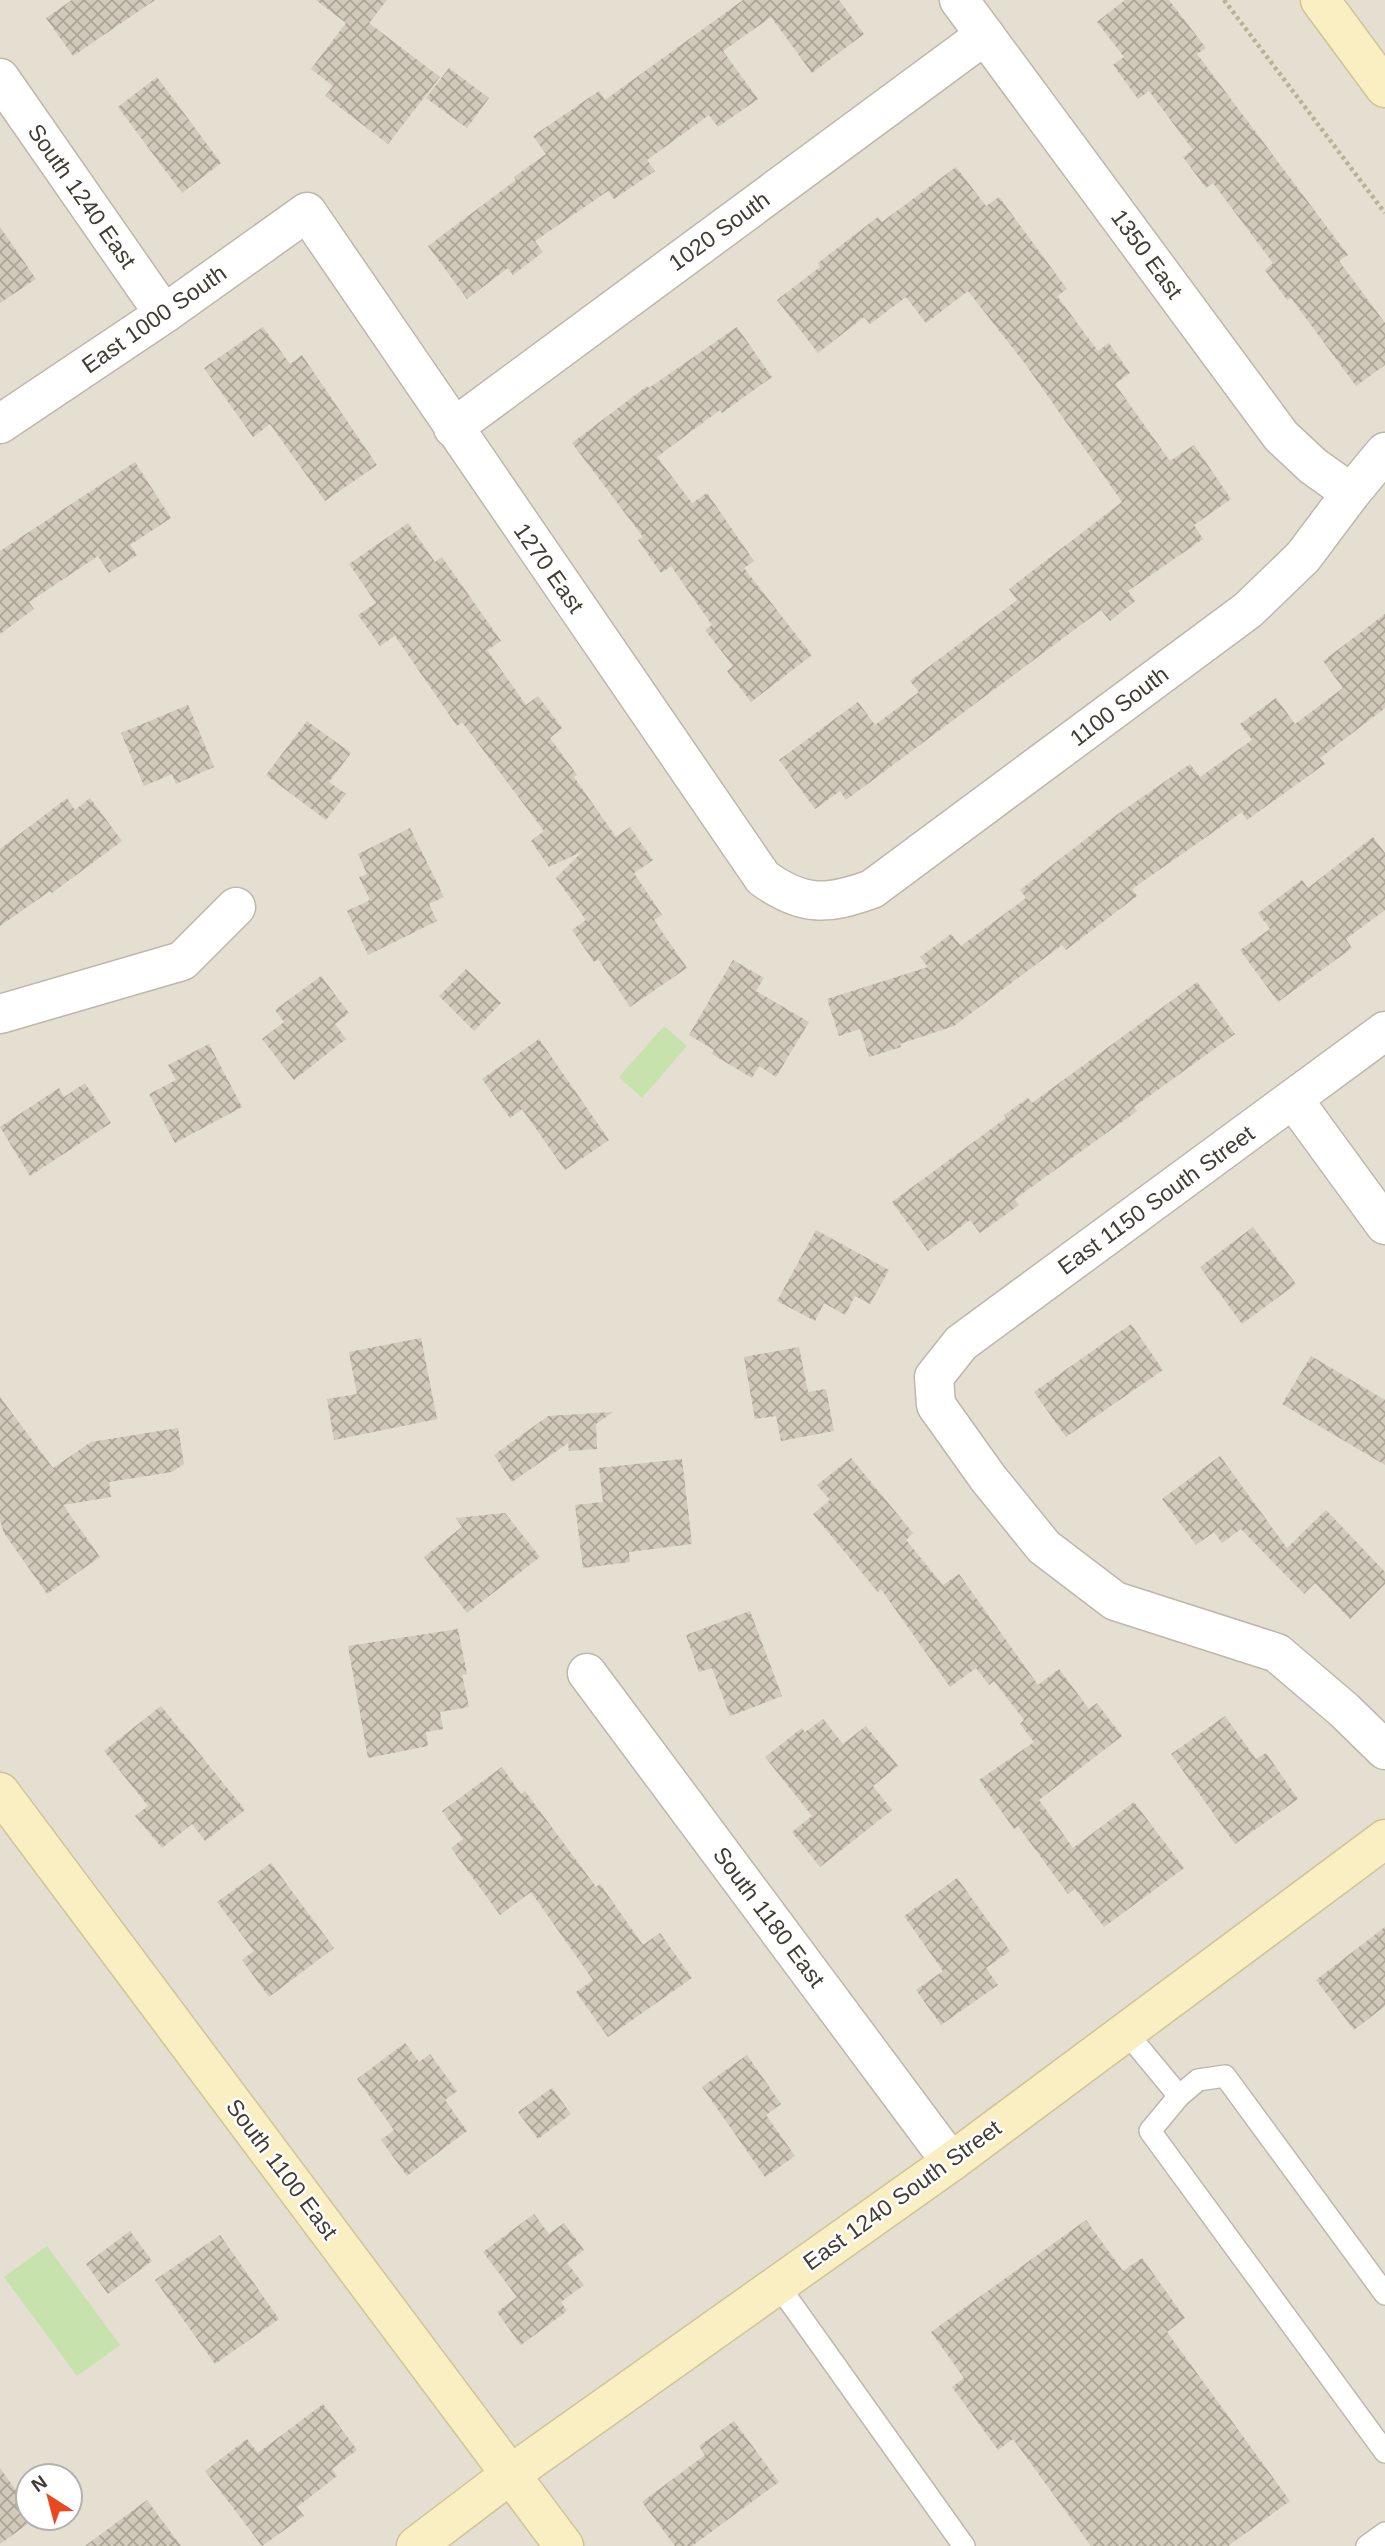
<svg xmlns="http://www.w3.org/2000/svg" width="1385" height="2546" font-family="Arial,sans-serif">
<defs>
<pattern id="building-cross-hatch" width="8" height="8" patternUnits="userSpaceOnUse" patternTransform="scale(1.75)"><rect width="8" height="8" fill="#d1c9b9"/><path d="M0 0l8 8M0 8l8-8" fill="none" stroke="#aba497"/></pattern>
</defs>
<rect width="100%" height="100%" fill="#f0ede3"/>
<path fill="#e4dfd1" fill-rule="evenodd" d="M0,0H1385V2546H0ZM28,2476H70V2518H28Z"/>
<g fill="#c8e2ae">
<polygon points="664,1026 687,1046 642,1098 619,1077"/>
<polygon points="47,2246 120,2345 77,2376 4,2277"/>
</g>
<g fill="url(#building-cross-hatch)">
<polygon points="72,0 155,0 73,56 46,18"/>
<polygon points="316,0 387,0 369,23 440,77 388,144 325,96 333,86 311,69 346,23"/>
<polygon points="743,0 839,0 864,34 812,73 771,17 723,51 758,99 718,127 709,115 647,160 655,171 614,199 608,191 535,241 543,252 513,275 508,268 467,299 428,246 516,180 514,177 546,154 533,136 599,91 605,100"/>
<polygon points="1125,0 1169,0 1206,48 1197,54 1348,255 1339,261 1385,323 1385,365 1356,386 1291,298 1287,300 1265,270 1273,263 1213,183 1206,188 1183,157 1193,150 1149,91 1138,99 1113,65 1124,57 1097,22"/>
<polygon points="449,68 489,98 467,128 426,98"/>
<polygon points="157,77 221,163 182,193 118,107"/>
<polygon points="956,167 986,206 999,197 1067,289 1057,296 1098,351 1109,343 1130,373 1115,384 1170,461 1194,445 1231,499 1194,525 1203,539 1128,591 1135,601 1110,621 1101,610 846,800 840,791 815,809 779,760 858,702 875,725 919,692 910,681 1017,600 1009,589 1122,502 1026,365 968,291 926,323 906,297 870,324 864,317 818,353 777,300 820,267 818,263 878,217 882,222"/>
<polygon points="0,227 36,279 0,303"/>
<polygon points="263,327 290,364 302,355 377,465 325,501 270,424 253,437 204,368"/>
<polygon points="737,327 772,377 722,413 720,410 657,457 692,503 707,493 754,561 744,568 812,655 751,702 727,671 733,666 705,630 712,625 671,566 661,573 638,540 643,537 572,443 647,386 649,388"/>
<polygon points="135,462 171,518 130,545 137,555 109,573 98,556 29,602 34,609 0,634 0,551"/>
<polygon points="408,523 435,562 442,557 501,641 487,650 526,705 538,696 562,728 550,738 577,775 574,777 616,837 630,827 653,860 634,873 662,915 654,920 687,968 630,1007 598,959 594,962 572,930 586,920 556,878 583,851 549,867 531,841 544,831 462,722 457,726 395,636 380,646 358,615 376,603 349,564"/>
<polygon points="1385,614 1385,708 1320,758 1325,764 1247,820 1242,812 1132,889 1137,896 1066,950 1062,945 954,1026 900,1044 901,1047 869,1057 860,1029 839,1036 827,999 928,967 920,957 951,934 961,946 1026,898 1020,890 1118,814 1190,764 1200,777 1252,740 1240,724 1276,698 1295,724 1343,688 1323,661"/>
<polygon points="188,705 214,767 176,784 172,774 144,786 121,733"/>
<polygon points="307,721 351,753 329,782 346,794 326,820 266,775"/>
<polygon points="67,798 75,810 90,798 122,841 52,893 50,891 0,926 0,849"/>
<polygon points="410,828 444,897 429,904 437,921 368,955 347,911 370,900 359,877 367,874 358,854"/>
<polygon points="1373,837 1385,853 1385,910 1346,939 1352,948 1278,1002 1240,950 1270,929 1258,913 1302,880 1308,888"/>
<polygon points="733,960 764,978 756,991 809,1022 776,1077 759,1066 752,1078 712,1054 714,1050 689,1035"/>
<polygon points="466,969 501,1003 474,1031 439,996"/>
<polygon points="321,976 349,1013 335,1024 346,1039 294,1080 262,1039 284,1022 275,1010"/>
<polygon points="1197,982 1235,1034 1134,1107 1137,1111 1015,1199 1019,1205 980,1233 970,1220 928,1251 892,1202 1006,1118 1004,1115 1028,1098 1032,1103"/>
<polygon points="539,1039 609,1140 565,1170 522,1109 510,1118 482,1079"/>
<polygon points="209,1044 242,1107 175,1143 149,1094 176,1080 168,1065"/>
<polygon points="85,1083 111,1123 30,1176 0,1127 59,1088 64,1097"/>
<polygon points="1253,1227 1296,1284 1242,1324 1200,1267"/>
<polygon points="816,1230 889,1270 870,1304 855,1296 845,1315 824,1303 815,1321 777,1301"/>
<polygon points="1131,1324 1163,1370 1066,1437 1034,1392"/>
<polygon points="421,1338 437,1419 334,1440 327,1399 357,1394 349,1352"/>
<polygon points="799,1347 808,1392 826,1389 834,1431 781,1441 776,1416 755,1419 744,1357"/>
<polygon points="1311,1356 1385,1400 1385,1465 1282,1404"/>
<polygon points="0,1397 53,1468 91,1442 178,1428 184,1464 172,1472 109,1482 111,1497 63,1505 100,1557 47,1594 4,1533 0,1520"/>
<polygon points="613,1412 596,1424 597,1449 569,1451 568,1443 512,1482 494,1455 548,1416"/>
<polygon points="1220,1456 1287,1548 1326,1510 1385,1572 1385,1584 1350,1619 1315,1583 1304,1594 1241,1529 1222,1543 1214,1532 1196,1545 1162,1499"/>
<polygon points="851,1458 913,1533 906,1540 943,1585 959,1574 1038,1685 1059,1669 1089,1709 1097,1703 1122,1736 1039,1800 1073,1848 1134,1802 1184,1868 1104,1927 1075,1889 1068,1894 1018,1826 1014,1829 979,1780 1034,1742 1020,1724 1024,1720 994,1681 989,1685 976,1668 950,1687 881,1589 878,1592 813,1514 830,1500 817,1485"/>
<polygon points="682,1459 692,1544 629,1552 630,1562 583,1568 575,1505 603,1502 599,1468"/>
<polygon points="505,1513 540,1557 467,1613 424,1557 462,1527 456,1518"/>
<polygon points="750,1611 782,1696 730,1716 712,1668 699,1672 686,1635"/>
<polygon points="458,1629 467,1674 462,1675 469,1707 440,1712 443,1729 426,1732 428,1746 368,1758 348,1646"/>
<polygon points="161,1706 245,1810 205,1841 192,1824 162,1848 135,1816 148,1806 104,1751"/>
<polygon points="1225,1716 1256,1759 1266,1753 1298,1799 1235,1844 1171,1754"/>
<polygon points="823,1719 843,1744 866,1726 898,1766 873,1786 892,1810 820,1867 792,1832 812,1816 765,1757 802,1728 805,1732"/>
<polygon points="502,1767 521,1794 525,1791 596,1887 600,1884 643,1945 660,1933 692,1978 608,2037 576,1992 593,1980 531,1892 500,1915 451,1848 463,1839 442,1811"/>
<polygon points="271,1863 334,1948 269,1997 242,1960 254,1951 217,1902"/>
<polygon points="957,1878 1010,1951 986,1968 998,1985 941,2025 916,1990 943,1971 904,1916"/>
<polygon points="1385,1927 1385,2006 1354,2030 1316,1980"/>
<polygon points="405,2043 419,2062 430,2054 457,2091 445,2100 467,2131 407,2176 381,2140 394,2130 357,2079"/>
<polygon points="747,2055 781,2104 766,2115 795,2156 765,2177 702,2087"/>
<polygon points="552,2088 571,2114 538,2139 518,2112"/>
<polygon points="534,2214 549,2234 564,2223 584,2250 567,2263 584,2285 561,2302 567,2311 521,2345 497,2312 517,2297 483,2252"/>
<polygon points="1086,2220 1123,2271 1142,2258 1185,2318 1167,2332 1290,2501 1228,2546 1091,2546 1013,2439 998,2450 952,2387 964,2378 931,2332"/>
<polygon points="130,2231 152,2261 108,2294 86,2264"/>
<polygon points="220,2235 279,2319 215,2364 155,2280"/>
<polygon points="323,2404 357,2450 332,2469 337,2476 297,2507 304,2516 262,2546 205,2471 247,2439 258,2453"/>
<polygon points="734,2421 779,2482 692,2546 675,2546 642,2502 705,2455 699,2446"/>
<polygon points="0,2468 28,2507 28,2518 36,2518 0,2544"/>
<polygon points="147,2500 181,2546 85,2546"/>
</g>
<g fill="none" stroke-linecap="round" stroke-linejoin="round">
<g stroke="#beb7aa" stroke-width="24">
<g id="lane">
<polyline points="1126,2032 1179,2096 1198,2080 1225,2076 1385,2294"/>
<polyline points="1179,2096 1150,2131 1385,2452"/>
<polyline points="778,2285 964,2546"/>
<polyline points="1367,2546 1385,2533"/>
</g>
</g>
<g stroke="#beb7aa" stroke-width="41">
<g id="street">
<polyline points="959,0 1281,436 1313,466 1351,493"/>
<polyline points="0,78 164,314"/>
<path d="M0,424L164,314L307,212L763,878C803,907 828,905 872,889L1248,610L1303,557L1351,493L1385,452"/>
<polyline points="453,428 985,35"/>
<polyline points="0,1014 182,961 236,907"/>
<polyline points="1385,1031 961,1343 934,1377 936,1405 988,1478 1044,1547 1115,1601 1277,1653 1344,1710 1385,1750"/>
<polyline points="1293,1099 1385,1225"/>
<polyline points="587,1673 951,2162"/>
</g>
</g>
<g stroke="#d0c398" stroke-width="41">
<g id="secondary">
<polyline points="1320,0 1385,88"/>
<polyline points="0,1792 564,2546"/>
<polyline points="416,2546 511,2474 951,2162 1385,1839"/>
</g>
</g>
<polyline stroke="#bbb199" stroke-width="4.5" stroke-dasharray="3.5 3.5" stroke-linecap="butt" points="1224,0 1385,213"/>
<use href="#lane" stroke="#fff" stroke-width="21"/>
<use href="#street" stroke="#fff" stroke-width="38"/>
<use href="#secondary" stroke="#faefc3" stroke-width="38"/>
</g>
<g text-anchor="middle" stroke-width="5" stroke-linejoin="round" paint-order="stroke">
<g font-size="23" fill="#413d34" stroke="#fff">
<text transform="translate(82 196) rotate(55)" y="8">South 1240 East</text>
<text transform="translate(719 231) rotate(-36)" y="8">1020 South</text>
<text transform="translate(1147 254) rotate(54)" y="8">1350 East</text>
<text transform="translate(154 319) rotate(-35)" y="8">East 1000 South</text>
<text transform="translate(549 568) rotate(55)" y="8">1270 East</text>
<text transform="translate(1119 706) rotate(-37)" y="8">1100 South</text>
<text transform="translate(1156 1200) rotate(-36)" y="8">East 1150 South Street</text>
<text transform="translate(769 1917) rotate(53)" y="8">South 1180 East</text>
<text transform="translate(282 2169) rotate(53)" y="8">South 1100 East</text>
<text transform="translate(902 2195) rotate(-36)" y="8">East 1240 South Street</text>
</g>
</g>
<g transform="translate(49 2497) rotate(324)"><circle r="33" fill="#ffffff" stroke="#b3b1ae" stroke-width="2"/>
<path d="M0-5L12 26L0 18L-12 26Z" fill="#ea4820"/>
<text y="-10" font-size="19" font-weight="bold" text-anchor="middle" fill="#413d34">N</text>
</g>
</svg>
